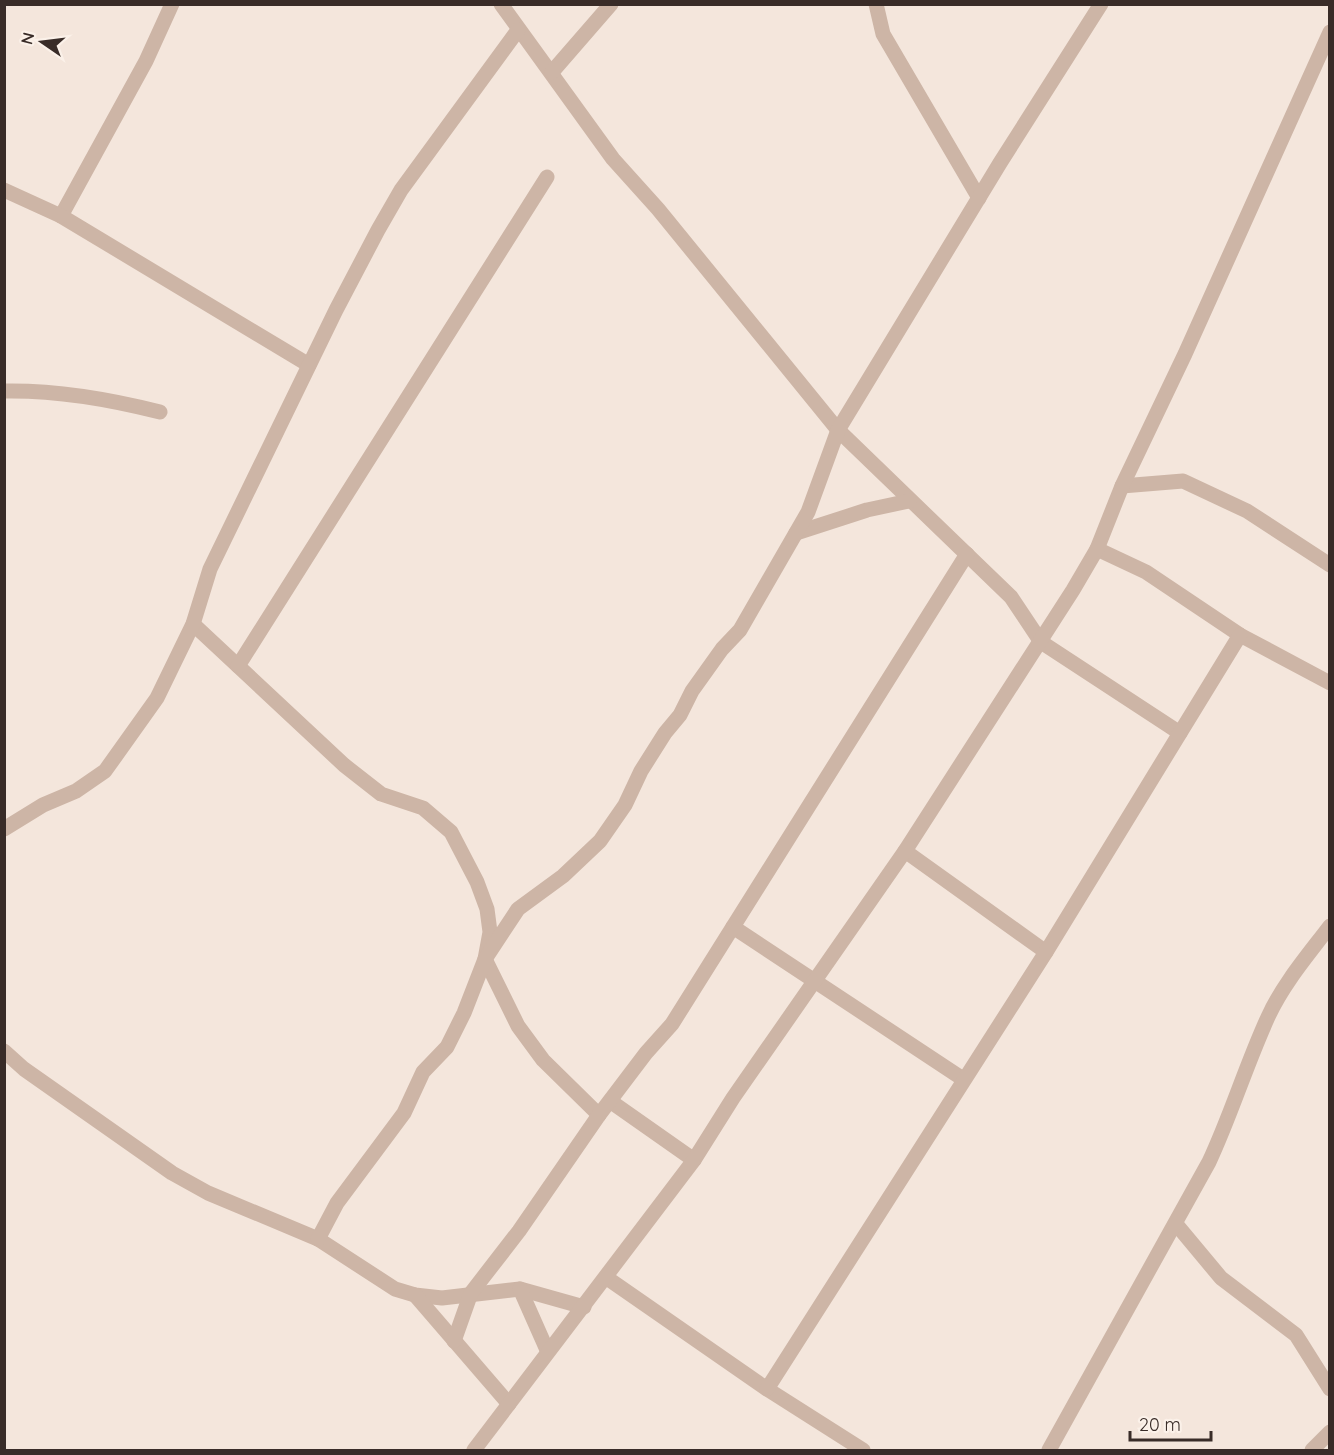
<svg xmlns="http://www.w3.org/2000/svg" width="1334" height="1455" font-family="Quicksand,sans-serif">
<rect width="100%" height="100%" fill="#f4e6dc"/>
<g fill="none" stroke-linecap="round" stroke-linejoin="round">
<g stroke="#cdb5a6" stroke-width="15">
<polyline points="172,4 146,61 61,216 309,365"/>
<polyline points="501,4 613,159 658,209 838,430 1011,597 1041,642 1180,733"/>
<polyline points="876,4 883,34 979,198"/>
<polyline points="552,72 611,4"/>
<polyline points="4,190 61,216"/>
<path d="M4,391C57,390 109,399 160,412"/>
<polyline points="1122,486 1183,481 1247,511 1330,565"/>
<polyline points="796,533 867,510 909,501"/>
<polyline points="1097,549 1146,572 1240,635 1330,683"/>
<polyline points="193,624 344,765 381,794 423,808 451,832 477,882 487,909 490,932 485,959 518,1026 543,1060 599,1115"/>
<polyline points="238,666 547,177"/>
<polyline points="4,829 43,805 76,791 105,771 157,698 193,624 210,569 336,310 378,230 401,190 518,30"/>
<polyline points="905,851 1046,952"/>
<polyline points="733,927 963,1079"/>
<polyline points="4,1051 24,1069 172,1173 208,1193 318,1239 395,1289 415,1295 442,1298 520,1289 584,1307"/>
<polyline points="610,1101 694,1160"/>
<polyline points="1176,1224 1221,1278 1296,1335 1330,1389"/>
<polyline points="318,1239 337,1203 404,1113 423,1072 447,1047 464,1013 485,959 518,909 563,876 600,841 625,805 641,771 665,733 680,715 692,691 722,649 740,630 808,512 838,430 1000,163 1101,4"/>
<polyline points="607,1278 767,1389 863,1450"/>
<polyline points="520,1289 547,1350"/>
<polyline points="415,1295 509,1404"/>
<polyline points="454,1341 471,1293 519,1231 599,1115 646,1053 672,1024 967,554"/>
<polyline points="767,1389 1046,952 1240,635"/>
<polyline points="474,1450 694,1160 733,1098 905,851 1073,590 1097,549 1122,486 1185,354 1330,32"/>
<path d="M1049,1450L1209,1162C1231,1115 1246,1065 1268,1017C1283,984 1308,955 1330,926"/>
<polyline points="1312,1450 1330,1432"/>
</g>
</g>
<rect width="1334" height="1455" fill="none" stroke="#392c28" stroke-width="12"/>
<g transform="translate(42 42) rotate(284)" stroke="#fbf1e9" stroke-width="4.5" paint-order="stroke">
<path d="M0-4.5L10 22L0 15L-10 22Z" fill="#392c28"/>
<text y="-9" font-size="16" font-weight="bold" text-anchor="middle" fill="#392c28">N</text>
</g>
<path d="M1130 1431v9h81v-9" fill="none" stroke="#392c28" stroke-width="3"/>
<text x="1139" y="1431" font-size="18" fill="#392c28" stroke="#fbf1e9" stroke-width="4.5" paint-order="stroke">20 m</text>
</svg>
